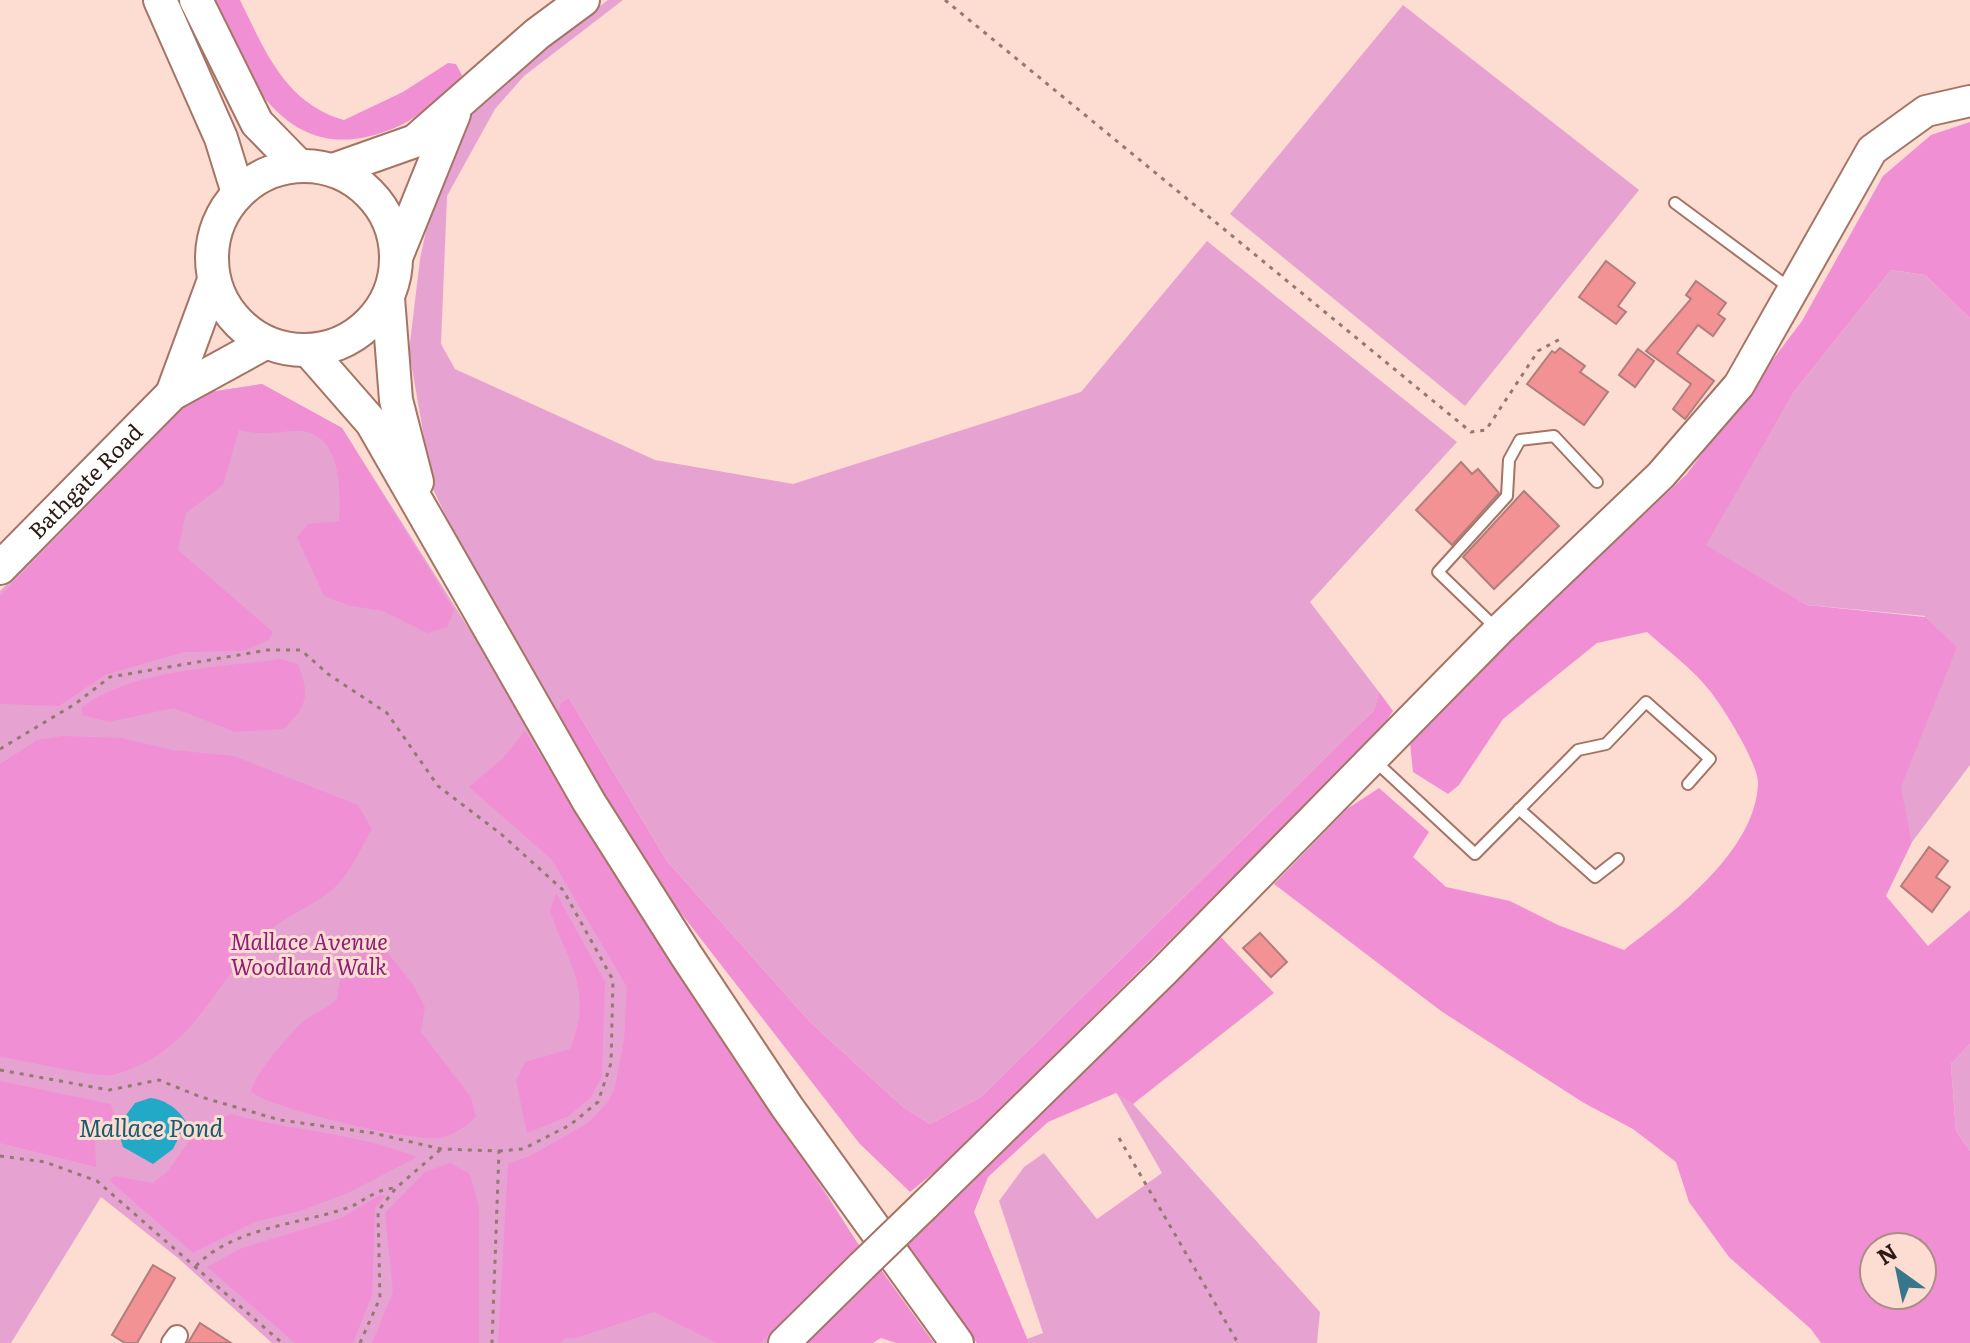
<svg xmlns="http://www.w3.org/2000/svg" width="1970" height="1343" font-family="Literata,serif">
<rect width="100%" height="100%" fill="#fddcd2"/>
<g fill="#e6a3d1">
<polygon points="608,0 623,0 524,76 495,109 447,196 441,344 455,369 655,460 793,484 1081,392 1207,241 1457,442 1310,602 1379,692 1374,710 981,1097 930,1124 903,1107 810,1022 667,861 569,698 557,718 467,561 433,489 409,351 420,259 440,166 463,117 503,76"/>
<polygon points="1403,5 1639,190 1465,406 1230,214"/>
<polygon points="1891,270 1925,275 1970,318 1970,765 1912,842 1900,787 1925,616 1807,605 1705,545 1794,392"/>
<polygon points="262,384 342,428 860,1247 777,1343 272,1343 178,1258 101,1197 11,1343 0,1343 0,591 197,394"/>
<polygon points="1970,1044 1970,1151 1956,1131 1951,1064"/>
<polygon points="1116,1092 1133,1104 1320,1312 1317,1343 1029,1343 1027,1339 1043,1333 999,1201 1024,1167 1044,1153 1097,1219 1162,1173"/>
</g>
<g fill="#f18fd4" fill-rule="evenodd">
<path d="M209,0H240C265,51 285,103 344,120L403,92L448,63L456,64L462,75L458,82C440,96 420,117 399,126C290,175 248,82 209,0Z"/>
<path d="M1970,122V318L1925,275L1891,270L1794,392L1706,545L1807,605L1925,617L1957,647L1901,787L1912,842L1886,896L1928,946L1970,910V1044L1951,1064L1956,1131L1970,1151V1343H1821L1811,1329L1729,1257L1689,1202L1676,1162L1633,1129L1584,1103L1441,1011L1274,884L1347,809L1379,788L1429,832L1413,857L1446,887L1510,901L1558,925L1624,950C1674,912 1756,851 1758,783C1758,763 1723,707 1710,691C1693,669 1668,651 1647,632L1597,643L1503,719L1459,785L1448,794L1413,772L1410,743L1487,662L1686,475L1802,321L1883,176L1931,135ZM1874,1247H1922V1295H1874Z"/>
<path d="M262,384L342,428L454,610L447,627L427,633L383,611L351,606L324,596L297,537L308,524L339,521C341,491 342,429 295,431C273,432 263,436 239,430L223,485L186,513L178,550L273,632L270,639L244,651L184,652L105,675L59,706L0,704V596L197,394Z"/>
<path d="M280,659L298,664C310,695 308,705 284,729L235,732L174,708L109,722L82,715V707C135,669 217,668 280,659Z"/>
<polygon points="1379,692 1393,711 1379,732 947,1162 910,1192 859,1143 670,899 557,718 561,703 569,698 667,861 810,1022 903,1107 930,1124 981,1097 1374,710"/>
<polygon points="525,731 687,986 860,1247 760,1343 717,1343 654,1312 576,1338 565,1338 560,1343 498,1343 508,1164 530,1156 588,1123 608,1102 615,1087 624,1040 627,987 552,860 469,787 502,759"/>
<path d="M62,736L121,738L173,750L234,756L358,805L372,829C362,846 353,867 340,882C320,905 283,915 261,938C209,990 193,1053 113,1075C101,1079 20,1059 0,1057V764L37,740Z"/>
<path d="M556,893L605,982L602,1076L591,1097L569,1116L527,1133L516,1081L525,1062L570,1049C594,990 569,966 550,911Z"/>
<polygon points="1219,935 1274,993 1133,1104 1116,1093 1048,1122 988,1177 974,1212 1029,1343 977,1343 906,1245"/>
<path d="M380,943L414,986L425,1007L421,1032L471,1097L476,1117C465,1127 453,1136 438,1138C408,1141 274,1109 251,1092C253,1075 291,1032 305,1020C315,1012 327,1009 337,999C341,967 347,954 380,943Z"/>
<polygon points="0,1081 111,1104 115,1120 95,1137 96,1167 0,1143"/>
<path d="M231,1114C293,1131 357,1133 417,1157L350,1192L300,1211L255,1222L193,1253L110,1181L114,1176L153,1183L167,1172L200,1126Z"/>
<polygon points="450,1163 470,1174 479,1207 479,1343 372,1343 393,1292 385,1213 425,1172"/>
<polygon points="380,1195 385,1196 375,1208 372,1295 353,1343 295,1343 207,1267 242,1248 341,1218"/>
<polygon points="879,1267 934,1343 896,1343 881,1338 873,1343 804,1343"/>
</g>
<path fill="#22a9c8" d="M150,1098C164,1099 181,1110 186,1123L173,1149L153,1164L123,1147L117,1127L135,1103Z"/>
<g fill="#f29294" stroke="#b17d7d" stroke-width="2">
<polygon points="1606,261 1635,283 1618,306 1626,312 1616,324 1579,297"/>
<polygon points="1696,281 1726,303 1718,314 1725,319 1713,336 1698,325 1677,353 1714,381 1685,419 1673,409 1691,384 1646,351 1691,299 1686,295"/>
<polygon points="1560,348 1585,366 1580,372 1608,392 1584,425 1527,384 1552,351 1555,353"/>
<polygon points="1638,349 1654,361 1635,387 1619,375"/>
<polygon points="1461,462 1472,474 1478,469 1499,493 1452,545 1416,510"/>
<polygon points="1524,491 1559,526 1494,589 1463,557"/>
<polygon points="1929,847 1948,861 1936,877 1950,887 1932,912 1901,886"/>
<polygon points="1260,933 1287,962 1271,977 1243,948"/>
<polygon points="153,1265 175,1278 137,1343 125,1343 112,1335"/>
<polygon points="200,1323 231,1343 188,1343"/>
</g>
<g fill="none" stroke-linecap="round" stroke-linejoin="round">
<g stroke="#a47464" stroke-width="14">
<g id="service">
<polyline points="1675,203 1791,289"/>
<polyline points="1497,629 1438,572 1507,496 1509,460 1520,440 1554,436 1597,482"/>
<polyline points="1375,761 1475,854 1578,750 1606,744 1646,702 1710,759 1688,784"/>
<polyline points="1519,809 1595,877 1618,859"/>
</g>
</g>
<g stroke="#a47464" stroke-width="24">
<polyline id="minor" points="172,1343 177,1336"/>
</g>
<g stroke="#a47464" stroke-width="34">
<g id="secondary">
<polyline points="924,1206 1163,972 1499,630 1661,475 1739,385 1872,150 1926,111 1970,101"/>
<polyline points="784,1343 862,1266"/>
</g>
</g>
<g stroke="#a47464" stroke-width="36">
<g id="primary">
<polyline points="160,0 221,138 238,193"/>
<polyline points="196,0 257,123 299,166"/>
<circle cx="304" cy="258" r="92"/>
<polyline points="333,170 415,141 537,34 583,0"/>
<polyline points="397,255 454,114"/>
<polyline points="388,298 396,400 417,482"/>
<polyline points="309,351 372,423 589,802 686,955 787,1107 957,1343"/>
<polyline points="172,394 214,280"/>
<path id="s1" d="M0,568L172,394L265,343"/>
</g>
</g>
<g stroke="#937971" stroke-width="3" stroke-dasharray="4 6" stroke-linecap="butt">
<polyline points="945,0 1471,432 1486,430 1538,351 1564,337"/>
<polyline points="0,749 75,704 110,677 268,650 301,650 328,674 387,713 438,786 501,834 563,890 613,980 611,1063 598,1102 570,1125 523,1149 499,1151"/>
<polyline points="0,1070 109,1090 159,1080 201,1097 280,1120 373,1133 441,1149 499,1151 492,1343"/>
<polyline points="1119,1138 1238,1343"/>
<polyline points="0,1156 45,1162 97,1181 282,1343"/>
<path d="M196,1266C233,1228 295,1225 344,1209C364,1203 370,1191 394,1188"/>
<polyline points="360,1343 380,1298 378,1211 396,1188 440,1150"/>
</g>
<use href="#service" stroke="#fff" stroke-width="10"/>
<use href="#minor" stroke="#fff" stroke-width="20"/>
<use href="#secondary" stroke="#fff" stroke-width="30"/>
<use href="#primary" stroke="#fff" stroke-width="32"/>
<g stroke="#a47464" stroke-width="34" stroke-linecap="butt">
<polyline id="secondary-bridge" points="862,1266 924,1206"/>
</g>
<use href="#secondary-bridge" stroke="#fff" stroke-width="30"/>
</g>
<g text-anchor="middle" stroke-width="6" stroke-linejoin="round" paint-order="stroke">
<g font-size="22" fill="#2d1a14" stroke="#fddcd2">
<text dy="8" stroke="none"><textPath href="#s1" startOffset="122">Bathgate Road</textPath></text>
</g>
<g font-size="22" font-style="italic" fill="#901e77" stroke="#fddcd2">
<text x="309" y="950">Mallace Avenue<tspan x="309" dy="25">Woodland Walk</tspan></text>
</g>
<g font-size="24" font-style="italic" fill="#185b6c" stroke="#fddcd2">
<text x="151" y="1137">Mallace Pond</text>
</g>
</g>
<g transform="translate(1898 1271) rotate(327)"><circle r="38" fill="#fddcd2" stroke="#aa8e86" stroke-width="2"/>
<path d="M0-6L14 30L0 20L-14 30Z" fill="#36788a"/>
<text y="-12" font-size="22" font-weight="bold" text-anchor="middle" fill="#2d1a14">N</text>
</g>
</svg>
